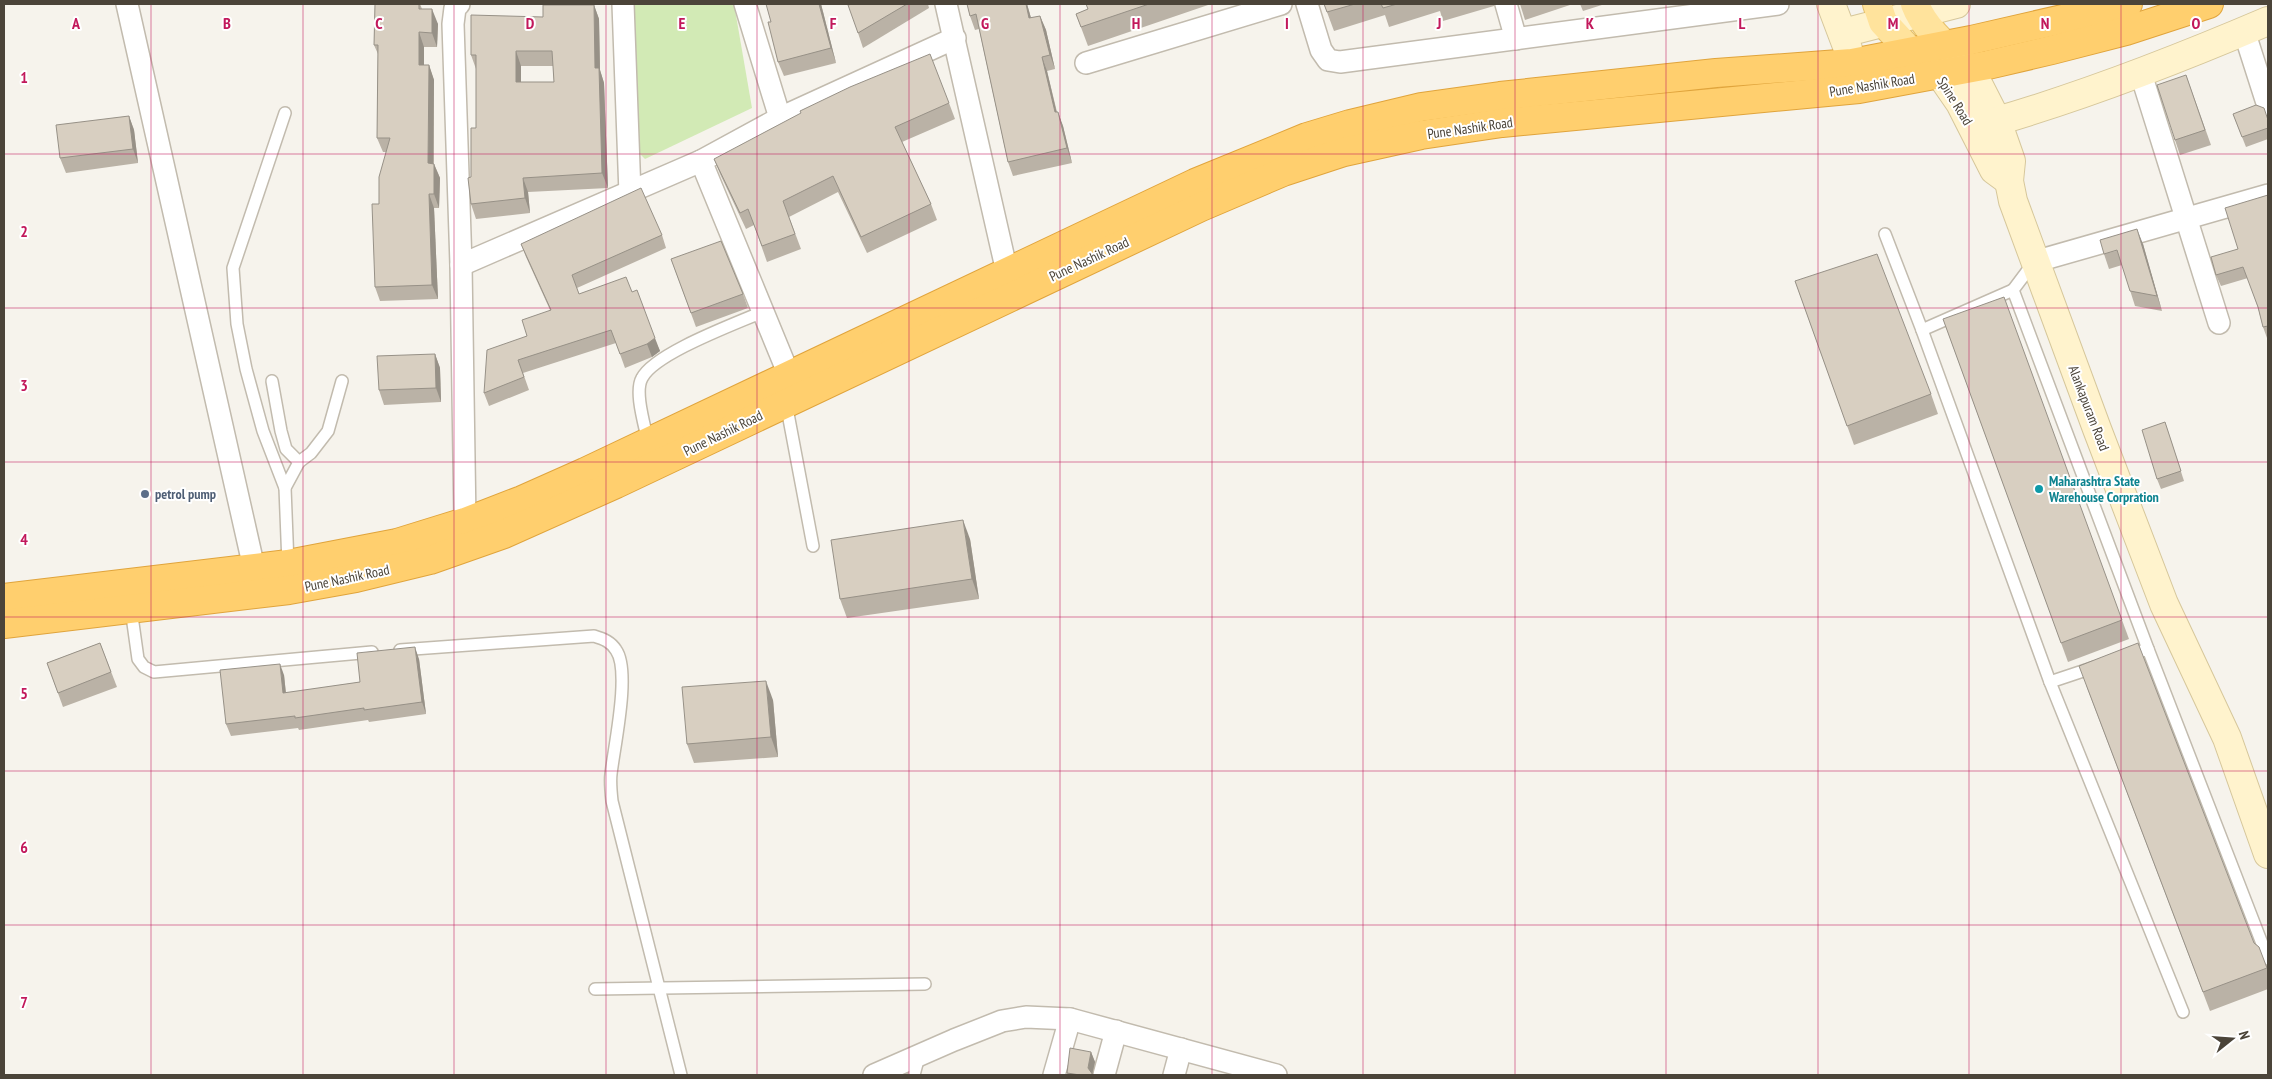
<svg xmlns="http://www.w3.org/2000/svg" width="2272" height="1079" font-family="'PT Sans Narrow',sans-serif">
<rect width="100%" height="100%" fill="#f6f3ec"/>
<polygon fill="#d2eab5" points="633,4 734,4 752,108 645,159 639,153"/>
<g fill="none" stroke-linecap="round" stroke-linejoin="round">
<g stroke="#c2bbae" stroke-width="14">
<g id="lane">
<polyline points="1885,234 1922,330 2013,290"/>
<polyline points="2034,262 2013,290 2148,649"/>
<polyline points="1922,330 2050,682"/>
<polyline points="272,381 281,431 286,449 299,462"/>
<polyline points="786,403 813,546"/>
<path d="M648,442C645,426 634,392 642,378C655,353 735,324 762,312"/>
<polyline points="285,488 263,431 246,369 237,324 233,268 285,113"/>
<polyline points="288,564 285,488 299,462 311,453 328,431 342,381"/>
<polyline points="131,609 138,659 144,667 154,672 372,652"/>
<path d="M400,650L594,636C604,639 611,642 616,650C631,671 614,747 611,774C610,782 611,792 612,801L681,1075"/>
<polyline points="2126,656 2148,649 2268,959"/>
<polyline points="2095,667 2050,682 2183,1012"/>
<polyline points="595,989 925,984"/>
<polyline points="914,1075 919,1056"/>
</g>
</g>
<g stroke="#c2bbae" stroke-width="24">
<g id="street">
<polyline points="127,4 254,568"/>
<polyline points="459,4 455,8 453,24 461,265 465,522"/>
<polyline points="623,4 630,194"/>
<polyline points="745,4 780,118"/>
<polyline points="946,4 1007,272"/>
<polyline points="1307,4 1321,50 1328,60 1340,62 1778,4"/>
<polyline points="1506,4 1516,39"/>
<polyline points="2244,31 2268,106"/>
<polyline points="1086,63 1281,4"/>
<polyline points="2141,74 2219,323"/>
<polyline points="701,161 789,375"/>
<polyline points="2034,262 2268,195"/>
<polyline points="461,265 701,161 780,118 955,38"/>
<polyline points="874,1075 954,1040 1002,1021 1026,1017 1070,1019 1276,1075"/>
<polyline points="1054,1075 1070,1019"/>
<polyline points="1104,1075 1116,1031"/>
<polyline points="1174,1075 1181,1049"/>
</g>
</g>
<g stroke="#d6c79b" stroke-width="30">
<g id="secondary">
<polyline points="1831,4 1848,49"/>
<polyline points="1843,33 1956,4"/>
<polyline points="1970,68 1997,121 2011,161 2009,181 2013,201 2097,429 2164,604 2227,738 2268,854"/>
<polyline points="1940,74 1960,103 1994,170 2009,181"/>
<path d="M1997,121C2090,94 2179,59 2268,21"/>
</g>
</g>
<g stroke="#e6c16a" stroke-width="30">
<g id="primary">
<polyline points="1877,4 1883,22 1910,51 1926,64"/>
<path d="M1915,4C1923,26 1943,44 1961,60"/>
</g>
</g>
<g stroke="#e0a43c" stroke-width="30">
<g id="highway">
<polyline points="4,598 288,564 397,543 465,522 522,500 585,472 1195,183 1307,137 1350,124 1421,107 1500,96 1716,73 1852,63 1971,40 2128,4"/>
<polyline points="4,624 289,590 356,578 430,560 504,534 616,484 1201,207 1283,172 1344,152 1421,135 1502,123 1859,89 1988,65 2052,50 2126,31 2209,4"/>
</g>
</g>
<use href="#lane" stroke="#fff" stroke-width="11"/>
<use href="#street" stroke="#fff" stroke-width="21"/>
<use href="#secondary" stroke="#fff3cd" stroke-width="28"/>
<use href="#primary" stroke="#ffe39c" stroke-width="28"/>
<use href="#highway" stroke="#ffcf6e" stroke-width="28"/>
</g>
<g fill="#bab2a6" fill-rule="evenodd">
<polygon points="375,4 420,4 422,9 438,24 437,47 424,47 424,65 429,65 434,80 434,164 440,178 439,208 434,208 438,299 380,301 375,287 379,204 386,152 383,152 377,138 378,54 374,45"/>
<polygon points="821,4 836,63 784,76 778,62"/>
<polygon points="852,4 928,4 929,8 863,48 858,33"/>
<polygon points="967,4 1027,4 1031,18 1040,16 1046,30 1055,69 1047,71 1057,112 1063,126 1072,163 1013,176 1008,162 979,29 975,30 970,16"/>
<polygon points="1086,4 1211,4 1088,46 1076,14 1088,9"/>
<polygon points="1324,4 1494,4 1494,6 1443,21 1440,11 1389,27 1385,15 1334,31"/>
<polygon points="1520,4 1573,4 1525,20"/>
<polygon points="1580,4 1605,4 1583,11"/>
<path d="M594,5L599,19L600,70L604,83L608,188L528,192L530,213L476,219L471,204V177L476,128V69L471,55L543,17ZM521,66H553L554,82H521Z"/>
<polygon points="2186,75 2211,145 2180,155 2175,140"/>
<polygon points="949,103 955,119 902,142 931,204 937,220 867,253 838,192 789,217 801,249 767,262 754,225 746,229 720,174 714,159"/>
<polygon points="2233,114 2268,120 2268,139 2246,147"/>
<polygon points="129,116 134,130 138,163 66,173 60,158"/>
<polygon points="2268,195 2268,338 2267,338 2263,327 2258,308 2248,278 2221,286 2216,275 2238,249"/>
<polygon points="662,235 666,248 577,288 579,294 632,292 660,351 652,357 625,368 616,343 523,373 529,390 489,406 484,393 527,336 550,310 526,257 521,244"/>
<polygon points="2143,244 2162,311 2135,306 2122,265 2109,269 2104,254"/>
<polygon points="671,259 743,294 748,308 696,327"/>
<polygon points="1795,281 1931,394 1938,414 1854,445"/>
<polygon points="1943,319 2122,620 2129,639 2068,662"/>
<polygon points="435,354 440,368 441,402 384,405 379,390"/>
<polygon points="2165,422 2184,481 2161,489 2157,479"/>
<polygon points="970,539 979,599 847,618 840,599"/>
<polygon points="100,643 117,687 63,707 47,663"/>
<polygon points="419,659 426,714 369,722 368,720 299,730 298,728 231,736 226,724 284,675 286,693 360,682"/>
<polygon points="2086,685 2254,943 2259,947 2268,972 2268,989 2210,1011"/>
<polygon points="773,700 778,757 694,763 687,744"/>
<polygon points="1091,1052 1095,1062 1093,1075 1068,1075 1067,1073"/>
</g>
<g fill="#979187">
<polygon points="819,4 821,4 836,63 831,48"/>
<polygon points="1026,4 1027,4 1035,32 1029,18"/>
<polygon points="594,5 599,19 600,70 604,83 608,188 602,173 595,68"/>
<polygon points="432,9 438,24 437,47 432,33"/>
<polygon points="1040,16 1046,30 1055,69 1050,55"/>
<polygon points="419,32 424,47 424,80 419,65"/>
<polygon points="516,51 521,66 521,96 516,82"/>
<polygon points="1042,57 1047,71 1060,127 1055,112"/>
<polygon points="429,65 434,80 433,177 428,163"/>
<polygon points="1058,112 1063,126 1072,163 1067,148"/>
<polygon points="129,116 134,130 138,163 133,149"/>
<polygon points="434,164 440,178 439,208 434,194"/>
<polygon points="523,178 528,192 530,213 525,198"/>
<polygon points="429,194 434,208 438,299 432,285"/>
<polygon points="2137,229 2143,244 2162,311 2157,296"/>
<polygon points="655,338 660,351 652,357 647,344"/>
<polygon points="435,354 440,368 441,402 436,388"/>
<polygon points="963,520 970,539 979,599 972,579"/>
<polygon points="415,647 419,659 426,714 422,702"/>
<polygon points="280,664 284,675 287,705 283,693"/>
<polygon points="766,681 773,700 778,757 771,737"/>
<polygon points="1091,1052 1095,1062 1092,1075 1088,1068"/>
</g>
<g fill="#d8cfc1" stroke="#979187" fill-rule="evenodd">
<polygon points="375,4 419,4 419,9 432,9 432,33 419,32 419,65 429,65 428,163 434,164 434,194 429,194 432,285 375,287 372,204 379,204 379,177 390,138 377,138 378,45 374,45"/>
<polygon points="766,4 819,4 831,48 778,62 768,22 771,22"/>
<polygon points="852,4 907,4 858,33 848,5"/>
<polygon points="967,4 1026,4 1029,18 1040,16 1050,55 1042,57 1055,112 1058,112 1067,148 1008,162 976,14 970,16"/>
<polygon points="1086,4 1149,4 1081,27 1076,14 1088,9"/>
<polygon points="1324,4 1355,4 1327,12"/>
<polygon points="1381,4 1397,4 1383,8"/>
<path d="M543,5H594L595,68H599L602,173L523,178L525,198L471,204L468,178L471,177V128H476V55H471V15L543,17ZM516,51H552L554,82H516Z"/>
<polygon points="930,54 949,103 895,127 931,204 861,237 833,176 783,201 795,234 762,246 748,209 740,213 714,159 801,113 800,111 850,87"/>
<polygon points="2186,75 2205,130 2175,140 2157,85"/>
<polygon points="2256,105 2264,108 2268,120 2268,128 2242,137 2233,114"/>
<polygon points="129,116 133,149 60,158 56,125"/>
<polygon points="641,188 662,235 572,275 579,294 626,277 632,292 637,290 655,338 647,344 620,354 611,330 518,360 524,377 484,393 487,350 527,336 522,320 551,310 521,244"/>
<polygon points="2268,195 2268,326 2263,327 2258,307 2243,267 2216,275 2211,257 2238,249 2225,208"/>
<polygon points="2137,229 2157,296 2130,291 2117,250 2104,254 2100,240"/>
<polygon points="721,241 743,294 691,313 671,259"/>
<polygon points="1877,254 1931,394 1847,426 1795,281"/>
<polygon points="2004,297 2122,620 2061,643 1943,319"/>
<polygon points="435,354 436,388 379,390 377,356"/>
<polygon points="2165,422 2181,471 2157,479 2142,430"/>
<polygon points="963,520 972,579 840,599 831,540"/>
<polygon points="100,643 111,672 58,693 47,663"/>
<polygon points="2138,643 2254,943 2259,947 2267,968 2203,992 2079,666"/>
<polygon points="415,647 422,702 364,710 364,708 295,718 295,716 226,724 220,670 280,664 283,693 360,682 357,653"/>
<polygon points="766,681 771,737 687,744 682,687"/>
<polygon points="1070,1048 1091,1052 1088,1068 1093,1075 1080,1075 1067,1073"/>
</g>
<path fill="none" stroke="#c2185b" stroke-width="1" stroke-opacity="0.55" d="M151,4V1075M303,4V1075M454,4V1075M606,4V1075M757,4V1075M909,4V1075M1060,4V1075M1212,4V1075M1363,4V1075M1515,4V1075M1666,4V1075M1818,4V1075M1969,4V1075M2121,4V1075M4,154H2268M4,308H2268M4,462H2268M4,617H2268M4,771H2268M4,925H2268"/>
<circle fill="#0f9aa8" stroke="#fff" stroke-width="2" cx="2039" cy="489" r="5"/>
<circle fill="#5c6f8a" stroke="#fff" stroke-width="2" cx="145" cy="494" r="5"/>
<g text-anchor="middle" stroke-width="4" stroke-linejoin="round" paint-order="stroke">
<g font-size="14" fill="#4b4439" stroke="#fff">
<text transform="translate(1872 85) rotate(-9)" y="5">Pune Nashik Road</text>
<text transform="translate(1955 101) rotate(58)" y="5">Spine Road</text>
<text transform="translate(1470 128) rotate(-8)" y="5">Pune Nashik Road</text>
<text transform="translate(1089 259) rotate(-25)" y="5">Pune Nashik Road</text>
<text transform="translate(2089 408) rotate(69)" y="5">Alankapuram Road</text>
<text transform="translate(723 433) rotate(-26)" y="5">Pune Nashik Road</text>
<text transform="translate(347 578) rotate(-12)" y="5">Pune Nashik Road</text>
</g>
<g font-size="14" font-weight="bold" fill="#0d838f" stroke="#fff" text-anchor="start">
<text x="2049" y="486">Maharashtra State<tspan x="2049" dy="16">Warehouse Corpration</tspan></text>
</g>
<g font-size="14" font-weight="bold" fill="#4e5e75" stroke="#fff" text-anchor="start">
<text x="155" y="499">petrol pump</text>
</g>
</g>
<g font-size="16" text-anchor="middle" font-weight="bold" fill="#c2185b" stroke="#fff" stroke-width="4" stroke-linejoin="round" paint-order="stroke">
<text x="76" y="29">A</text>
<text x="227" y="29">B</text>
<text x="379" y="29">C</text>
<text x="530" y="29">D</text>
<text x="682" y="29">E</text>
<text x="833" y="29">F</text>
<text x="985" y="29">G</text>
<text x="1136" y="29">H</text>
<text x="1287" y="29">I</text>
<text x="1439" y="29">J</text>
<text x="1590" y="29">K</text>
<text x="1742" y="29">L</text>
<text x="1893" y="29">M</text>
<text x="2045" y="29">N</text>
<text x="2196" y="29">O</text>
<text x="24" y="83">1</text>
<text x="24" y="237">2</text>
<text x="24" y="391">3</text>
<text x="24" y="545">4</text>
<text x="24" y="699">5</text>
<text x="24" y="853">6</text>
<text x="24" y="1008">7</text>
</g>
<rect width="2272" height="1079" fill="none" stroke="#4b4439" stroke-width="10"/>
<g transform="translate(2232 1039) rotate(73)" stroke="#ffffff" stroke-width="4" paint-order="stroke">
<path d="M0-4L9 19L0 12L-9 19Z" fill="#4b4439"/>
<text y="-8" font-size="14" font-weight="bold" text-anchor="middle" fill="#4b4439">N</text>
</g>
</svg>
